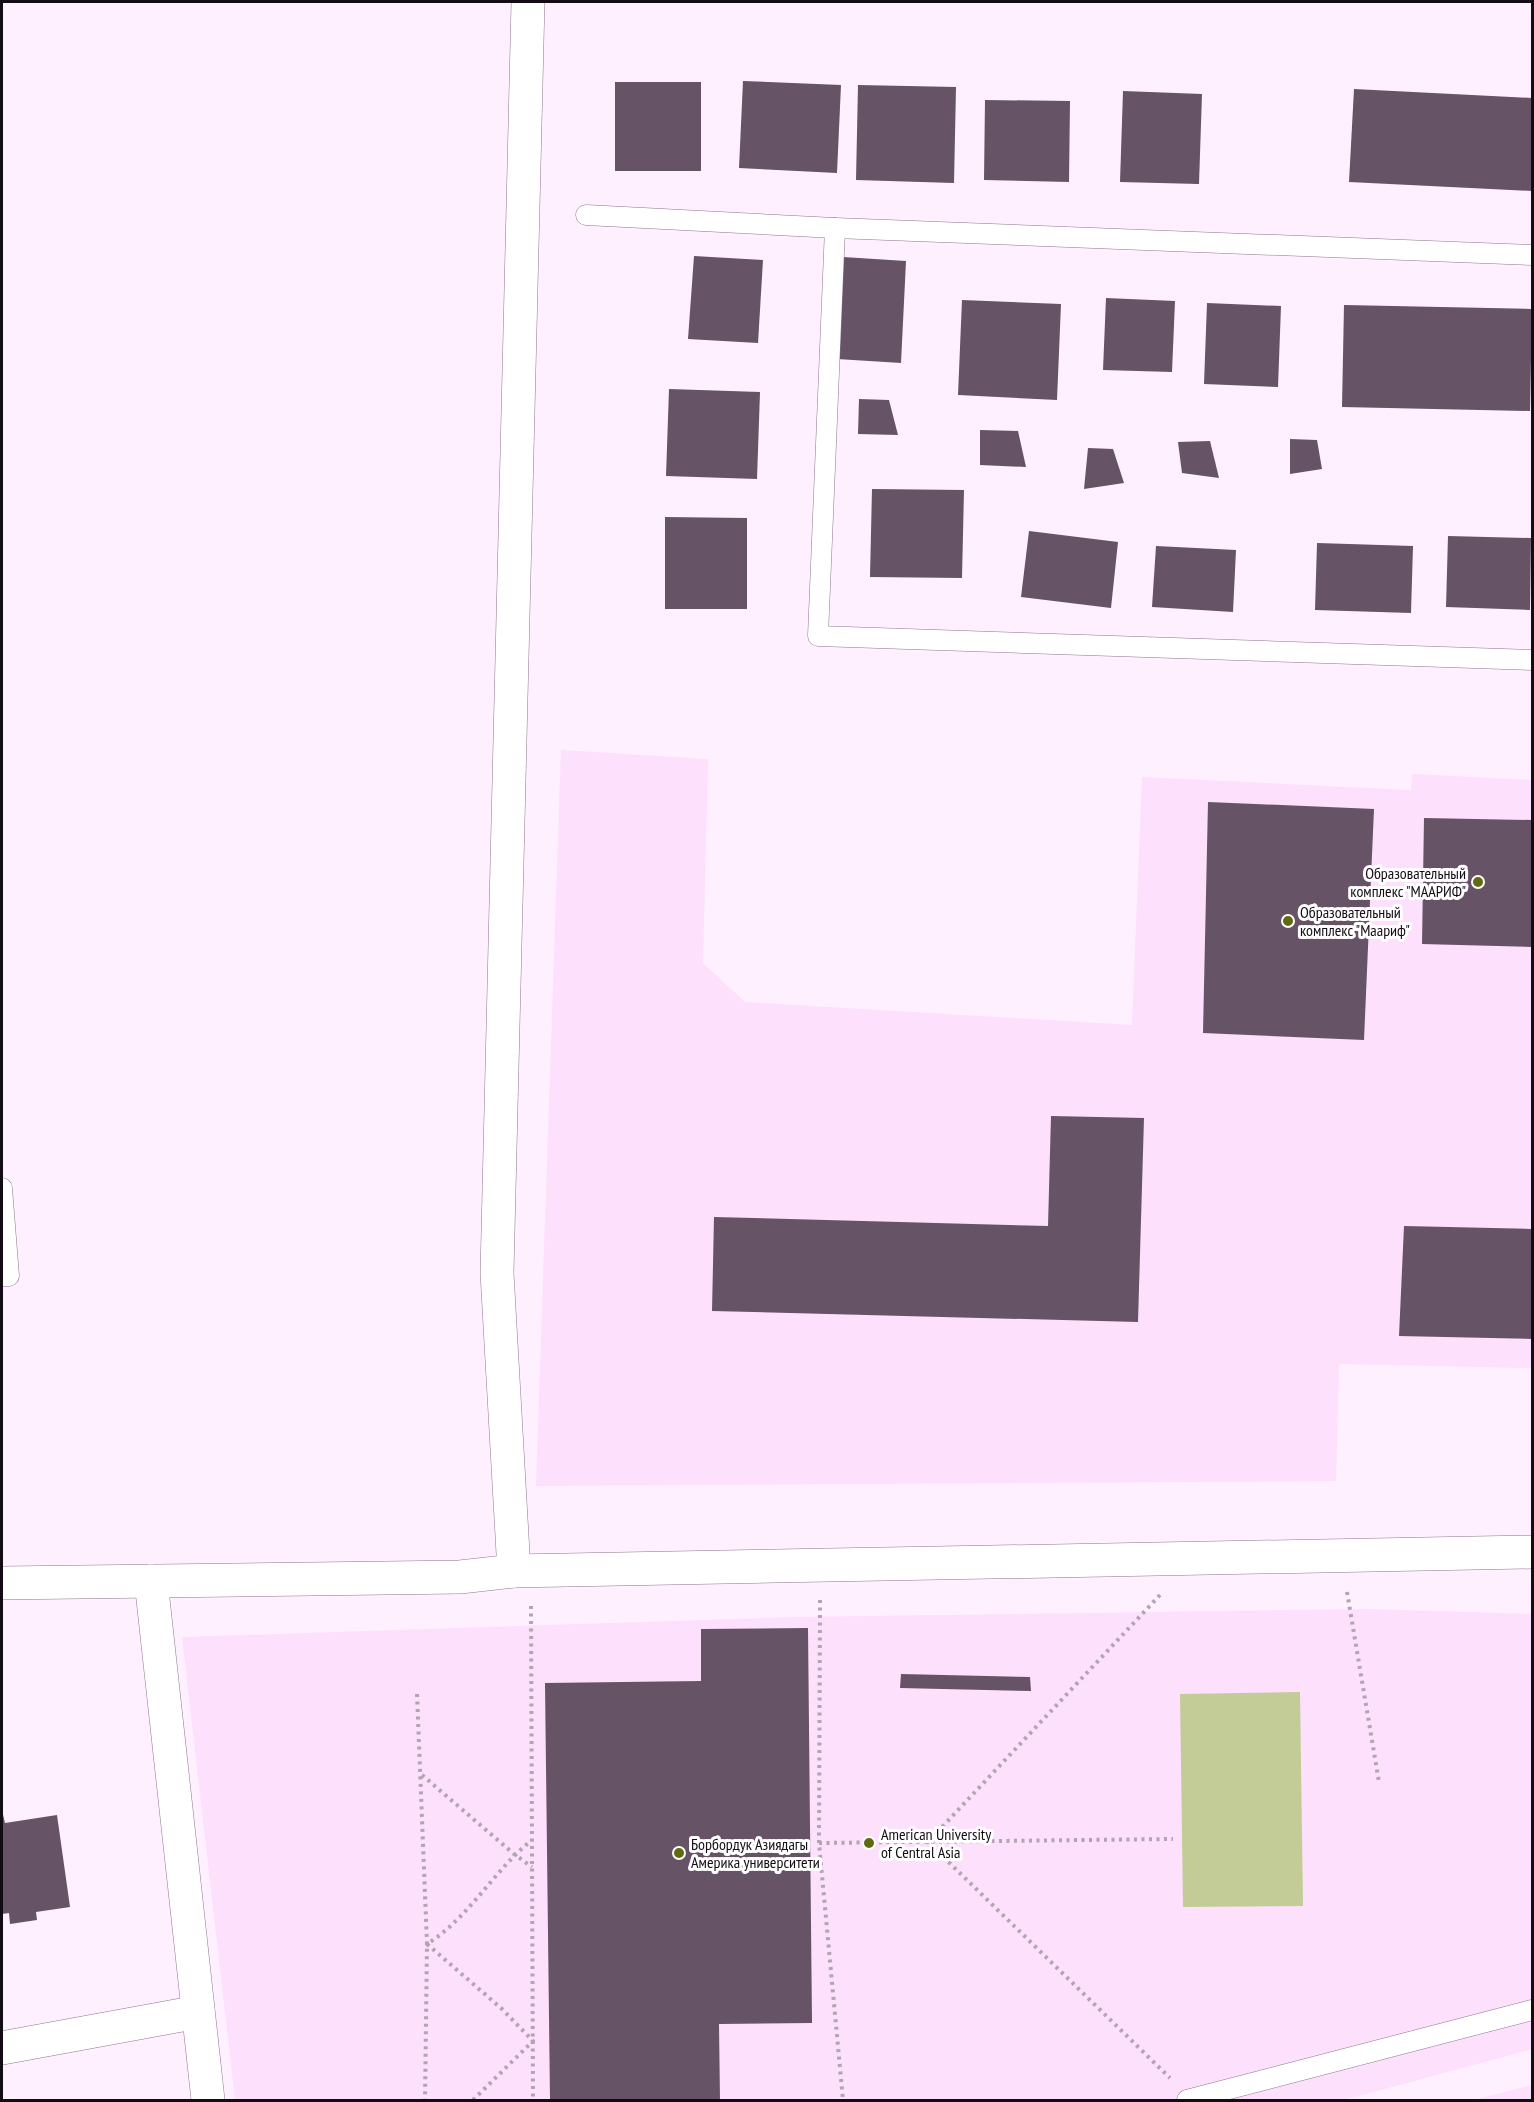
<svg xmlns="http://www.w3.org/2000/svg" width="1534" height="2102" font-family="'PT Sans Narrow',sans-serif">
<rect width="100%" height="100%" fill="#fef0fe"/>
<g fill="#fce0fc">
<polygon points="561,750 708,759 703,963 745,1002 1132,1025 1142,777 1411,790 1412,774 1532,780 1532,1368 1339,1364 1336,1481 536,1486"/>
<polygon points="1367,1609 1532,1614 1532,2049 1344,2100 235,2100 182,1637 795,1617"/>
<polygon points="1532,2085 1532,2100 1473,2100"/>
</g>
<polygon fill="#c3cc96" points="1300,1692 1303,1906 1183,1907 1180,1694"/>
<g fill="#665366">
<polygon points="743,81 841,85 837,173 739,168"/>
<rect x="615" y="82" width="86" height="89"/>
<polygon points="858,85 956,87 954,183 856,180"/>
<polygon points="1354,89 1532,98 1532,191 1349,182"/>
<polygon points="1123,91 1202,94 1199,184 1120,182"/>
<polygon points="985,100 1070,101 1069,182 984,180"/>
<polygon points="694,256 763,260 758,343 688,339"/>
<polygon points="843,257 906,261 901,363 837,359"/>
<polygon points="1106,298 1175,301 1172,372 1103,370"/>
<polygon points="962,300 1061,304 1057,400 958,395"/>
<polygon points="1207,303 1281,306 1278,387 1204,384"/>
<polygon points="1344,305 1532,309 1530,411 1342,407"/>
<polygon points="669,389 760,392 757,479 666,476"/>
<polygon points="859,399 889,400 898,435 858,434"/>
<polygon points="980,430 1018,431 1026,467 980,465"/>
<polygon points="1290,439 1317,440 1322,469 1290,474"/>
<polygon points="1210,441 1219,478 1182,473 1178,442"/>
<polygon points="1088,448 1113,449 1124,483 1084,489"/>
<polygon points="872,489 964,490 962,578 870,577"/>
<polygon points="665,517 747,518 747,609 665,609"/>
<polygon points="1029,531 1118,542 1111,608 1021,597"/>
<polygon points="1448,536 1531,538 1530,610 1446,607"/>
<polygon points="1317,543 1413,546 1411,613 1315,610"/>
<polygon points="1156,546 1236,550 1233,612 1152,607"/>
<polygon points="1208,802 1374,809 1364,1040 1203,1033"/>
<polygon points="1424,818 1532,820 1532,947 1422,944"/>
<polygon points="1051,1116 1144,1118 1138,1322 712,1311 714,1217 1048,1226"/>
<polygon points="1404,1226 1532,1229 1532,1339 1399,1336"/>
<polygon points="808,1628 812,2023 719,2024 720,2100 550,2100 545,1683 701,1681 701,1629"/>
<polygon points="901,1674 1030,1677 1031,1691 900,1688"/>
<polygon points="2,1810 5,1823 57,1815 70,1907 36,1912 37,1920 10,1924 9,1913 2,1914"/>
</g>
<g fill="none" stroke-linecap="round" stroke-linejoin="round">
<g stroke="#8c788c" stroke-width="21">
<g id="service">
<polyline points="586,215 835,228 1532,255"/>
<polyline points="835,228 818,636 1532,660"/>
<polyline points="2,1188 9,1276 2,1276"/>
<polyline points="1187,2100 1532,2010"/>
</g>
</g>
<g stroke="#8c788c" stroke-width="34">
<g id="minor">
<polyline points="514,1571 497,1273 528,2"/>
<polyline points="151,1581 208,2100"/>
<polyline points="2,1583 460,1577 514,1571 1532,1552"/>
<polyline points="2,2048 198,2012"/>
</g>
</g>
<g stroke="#b1a5b1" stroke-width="4" stroke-dasharray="3 4.5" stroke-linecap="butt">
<polyline points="1347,1592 1379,1782"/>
<polyline points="1160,1595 928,1842 1170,2078"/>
<polyline points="820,1600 819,1843 843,2100"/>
<polyline points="531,1606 533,2100"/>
<polyline points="417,1694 427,1944 425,2100"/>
<polyline points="422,1775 514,1854 532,1867"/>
<polyline points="819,1843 1173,1839"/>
<path d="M473,2100L533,2041L502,2009L427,1944C470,1917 493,1871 532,1840"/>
</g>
<use href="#service" stroke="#fff" stroke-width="20"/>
<use href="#minor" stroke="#fff" stroke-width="33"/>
</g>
<g fill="#616a0f" stroke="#fff" stroke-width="2">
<circle cx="1478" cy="882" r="6"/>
<circle cx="1288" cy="921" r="6"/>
<circle cx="869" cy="1843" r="6"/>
<circle cx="679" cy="1853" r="6"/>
</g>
<g text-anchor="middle" stroke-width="6" stroke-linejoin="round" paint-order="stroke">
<g font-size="16" fill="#140c14" stroke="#fff" text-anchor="start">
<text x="1466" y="879" text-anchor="end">Образовательный<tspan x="1466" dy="18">комплекс "МААРИФ"</tspan></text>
<text x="1300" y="918">Образовательный<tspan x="1300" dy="18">комплекс "Маариф"</tspan></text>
<text x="881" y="1840">American University<tspan x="881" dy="18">of Central Asia</tspan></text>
<text x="691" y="1850">Борбордук Азиядагы<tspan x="691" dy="18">Америка университети</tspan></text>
</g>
</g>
<rect width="1534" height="2102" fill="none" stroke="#140c14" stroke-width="6"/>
</svg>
